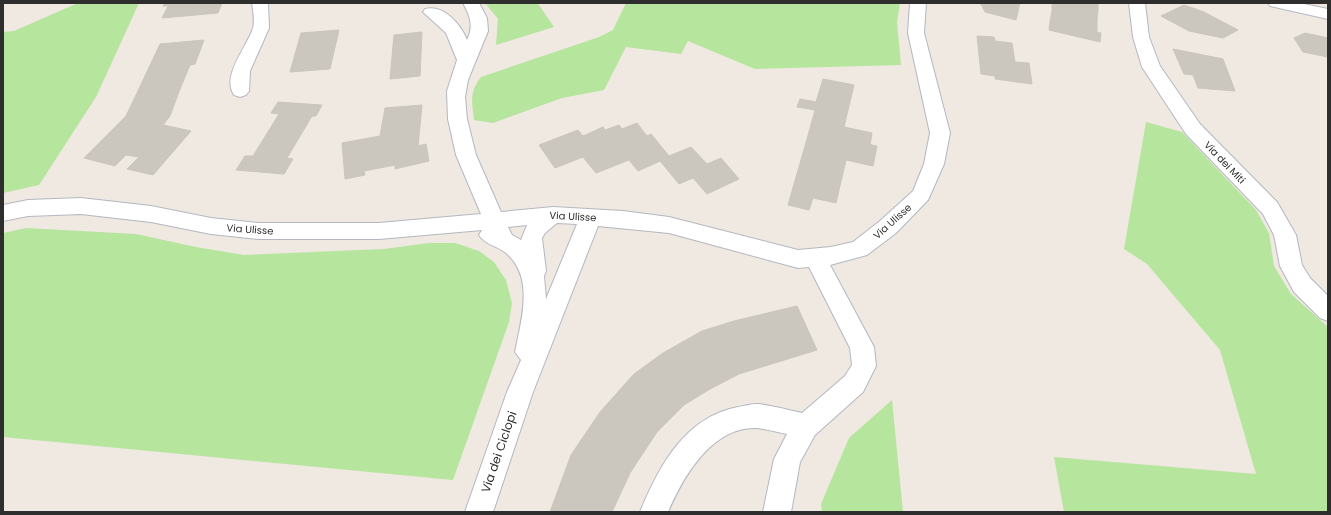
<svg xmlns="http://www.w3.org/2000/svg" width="1331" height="515" font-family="Poppins,sans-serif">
<rect width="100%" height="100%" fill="#efe9e1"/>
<g fill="#b6e59e">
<polygon points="78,3 139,3 96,97 39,185 3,193 3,32 14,31"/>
<polygon points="485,3 536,3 539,5 554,27 496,45 498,19"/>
<path d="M626,3H900L897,22L901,65L755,69L688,41L681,54L626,47L604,90L562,98L493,123L474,120C472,101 469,93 481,77L599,37L613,30Z"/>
<polygon points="1146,122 1182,132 1256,210 1269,233 1274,266 1291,294 1328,327 1328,512 1064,512 1054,457 1256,474 1220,350 1147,264 1124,249"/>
<polygon points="26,228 136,234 196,247 244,255 383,249 429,243 455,243 479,251 494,262 506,280 512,303 509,322 453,480 3,437 3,233"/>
<polygon points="892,400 903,512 822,512 821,504 849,438"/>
</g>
<g fill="#cbc7bf" stroke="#cbc5ba">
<polygon points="165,3 222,3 218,13 162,18 168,6 163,6"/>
<polygon points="978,3 1020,3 1016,20 985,12 981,4"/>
<polygon points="1052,3 1069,3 1098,9 1097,20 1052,11"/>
<polygon points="1069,3 1098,3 1098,9"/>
<polygon points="1184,5 1204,12 1238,30 1223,38 1189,31 1161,16"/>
<polygon points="1052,11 1097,20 1097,33 1050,22"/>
<polygon points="1050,22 1101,33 1100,42 1049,30"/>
<polygon points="339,30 330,69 290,72 301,33"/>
<polygon points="422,32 420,76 390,79 394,35"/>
<polygon points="1305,33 1328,38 1328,57 1303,52 1294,38"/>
<polygon points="977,36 994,37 995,41 1012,43 1015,62 1029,63 1032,84 995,79 995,76 981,74"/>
<polygon points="204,40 195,64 190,65 180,89 137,93 160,44"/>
<polygon points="1173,49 1223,59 1235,91 1198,88 1193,75 1184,74"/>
<polygon points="823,79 854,85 844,127 872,133 870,145 809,132 815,110 797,107 800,99 816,102"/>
<polygon points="180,89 170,116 163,125 191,131 153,175 127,169 139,157 126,155 115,166 84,158 126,116 137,93"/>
<polygon points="278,102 322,105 316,116 312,116 287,158 293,159 284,174 236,170 245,156 253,156 279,114 271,113"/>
<polygon points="422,105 418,146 426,144 429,161 395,169 395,165 364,171 365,175 345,179 342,143 380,136 385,108"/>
<polygon points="637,123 647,136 651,134 669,156 691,147 707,164 721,158 739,179 707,194 693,178 679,184 660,161 638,171 629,160 596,173 583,157 555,168 539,145 578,130 583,136 603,127 605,130 619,125 622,129"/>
<polygon points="809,132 877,146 873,166 846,160 836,203 813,198 809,210 788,205"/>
<polygon points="797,306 817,350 739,374 710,389 684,405 657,432 630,473 612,512 550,512 571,455 600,412 634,374 663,353 702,331 734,321"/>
</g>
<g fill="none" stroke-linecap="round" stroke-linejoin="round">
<g stroke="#b4b7c1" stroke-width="2">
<g id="minor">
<path d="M252,3H268L269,28L250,71L249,91L246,95L240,97L234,95C221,76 247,47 253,28C255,20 253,11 252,3Z"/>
<path d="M463,3H479L487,18L488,31L468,80L465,97L467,119L476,155L501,212L553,207L623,211L669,217L798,250L831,247L853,242L880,221L913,191L924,164L930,133L908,33L910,3H926L924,33L950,133L944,164L928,200L896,233L867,255L830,265L874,347L876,366L863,392L815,435L800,462L791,512H763L774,459L787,434C777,432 767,429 757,428C712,426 683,477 668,512H640C659,466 685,417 738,407C744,406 751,404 757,404C771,405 787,410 802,413L845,376L852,365L850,348L809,267L798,268L669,233L598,226L533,392L493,512H465L507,392L521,360L515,352C521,320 535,278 506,253C498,246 485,245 479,235L482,230L379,239H259L211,234L151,222L81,214L28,216L3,221V205L28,200L81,198L151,206L211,218L259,223H379L481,214L456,155L448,119L447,91L457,60L446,33L423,12L425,9C444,4 461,25 467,40C474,26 470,16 463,3ZM557,223L577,224L546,299L544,276L546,271L542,238L545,233ZM527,225L521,240L512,235L508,227Z"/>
<polygon points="1129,3 1145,3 1149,37 1160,66 1200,124 1277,202 1296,235 1302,265 1310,278 1328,296 1328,321 1320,318 1294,292 1280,266 1274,235 1263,214 1186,134 1142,67 1133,37"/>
<polygon points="1268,3 1299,3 1328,9 1328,19 1270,6"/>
</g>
</g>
<use href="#minor" fill="#fff" fill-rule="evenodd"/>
</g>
<g text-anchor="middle" stroke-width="3" stroke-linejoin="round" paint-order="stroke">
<g font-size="10" fill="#2e2e2e" stroke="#fff">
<text transform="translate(1225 162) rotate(46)" y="4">Via dei Miti</text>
<text transform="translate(573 216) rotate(3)" y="4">Via Ulisse</text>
<text transform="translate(892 221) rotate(-42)" y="4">Via Ulisse</text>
<text transform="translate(250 229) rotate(4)" y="4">Via Ulisse</text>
</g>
<g font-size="12" fill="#2e2e2e" stroke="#fff">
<text transform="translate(499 452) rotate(-71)" y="4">Via dei Ciclopi</text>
</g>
</g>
<rect width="1331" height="515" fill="none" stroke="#2e2e2e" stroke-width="8"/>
</svg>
